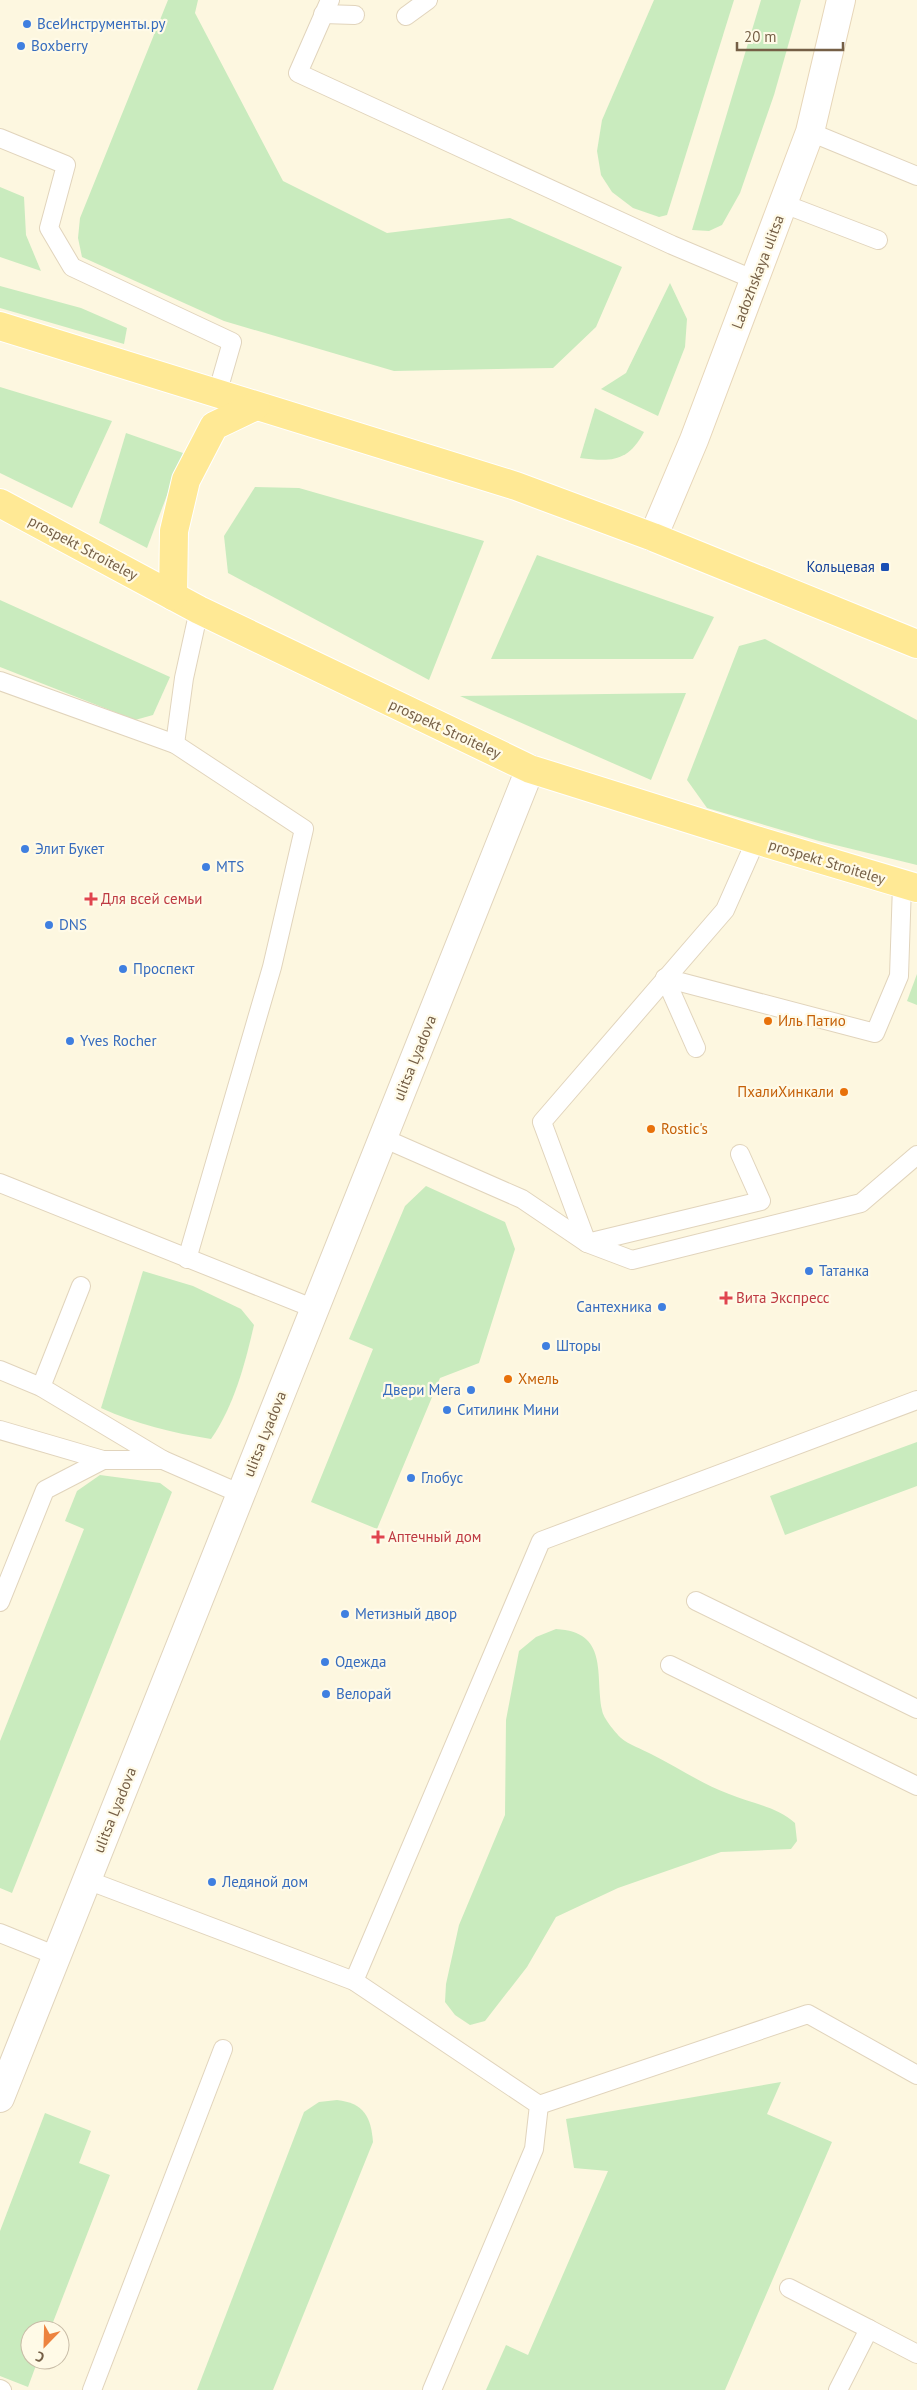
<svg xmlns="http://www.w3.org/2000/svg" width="917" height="2390" font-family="'PT Sans',sans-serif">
<rect width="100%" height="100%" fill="#fdf7e0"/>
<g fill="#c9ebbe">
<polygon points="168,0 198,0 195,13 283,181 387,233 510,218 622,267 596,327 553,368 394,371 224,321 82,257 78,238 80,218"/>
<polygon points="654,0 734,0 667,215 659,217 633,208 612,192 601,175 597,151 602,120"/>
<polygon points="761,0 801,0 774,95 740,193 722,225 709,231 692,230"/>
<polygon points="0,187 24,197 26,235 41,271 0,257"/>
<polygon points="670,283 687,319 685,347 658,416 601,389 626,373"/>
<polygon points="0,286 81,308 127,328 124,344 0,308"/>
<polygon points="0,387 112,421 72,508 0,473"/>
<path d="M595,408L644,432C628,462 611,462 580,458Z"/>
<polygon points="126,433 183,453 147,548 99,523"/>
<polygon points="255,487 299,488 484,541 429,680 228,573 224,536"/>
<polygon points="537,555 714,617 693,659 491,659"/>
<polygon points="0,600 170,677 153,715 135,720 0,667"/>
<polygon points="765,639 917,720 917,865 819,841 707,808 687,780 739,646"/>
<polygon points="686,693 651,780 460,696"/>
<polygon points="917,974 917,1005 907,1001"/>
<polygon points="426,1186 505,1222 515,1249 479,1363 440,1378 377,1529 311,1502 373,1349 349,1339 405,1206"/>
<path d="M143,1271L193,1286L241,1309L254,1325C245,1364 234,1406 211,1439C173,1433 136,1424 101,1408Z"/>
<polygon points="917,1442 917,1486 785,1535 770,1496"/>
<polygon points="100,1475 160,1483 172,1492 12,1893 0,1888 0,1741 84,1529 65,1521 77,1491"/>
<path d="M556,1629C609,1632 595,1674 602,1710C603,1718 615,1732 621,1738C629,1745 642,1749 651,1754C677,1767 702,1784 729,1794C751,1803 777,1807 795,1823L797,1841L791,1849L721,1852L618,1888L556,1917L527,1967L485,2021L470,2025L455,2015L445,2002L446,1984L459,1925L505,1815L506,1720L519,1651L536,1637Z"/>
<polygon points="781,2082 767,2114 832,2142 725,2390 486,2390 506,2345 528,2355 608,2171 574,2168 566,2119"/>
<path d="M337,2100C364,2103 371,2117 373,2142L273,2390H197L304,2112L319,2102Z"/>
<polygon points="45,2113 91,2131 79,2163 110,2175 50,2330 30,2330 30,2360 38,2360 28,2387 0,2376 0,2231"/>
</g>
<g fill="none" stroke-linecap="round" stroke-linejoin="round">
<g stroke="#e1d4bc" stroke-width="20">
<g id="lane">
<polyline points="330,0 298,73 672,245 755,280"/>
<polyline points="323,14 355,15"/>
<polyline points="406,16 428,0"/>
<polyline points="810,132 917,176"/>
<polyline points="0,138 66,165 49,228 72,267 232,342 217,394"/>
<polyline points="784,204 878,240"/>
<polyline points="0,681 175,744 304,829 272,967 187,1259"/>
<polyline points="175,744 184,678 199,610"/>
<polyline points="665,978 875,1033 899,976 902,885"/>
<polyline points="665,978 696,1048"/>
<polyline points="383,1138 522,1199 587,1243 632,1260 861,1203 917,1155"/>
<polyline points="740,1154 761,1201 587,1243 542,1122 725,910 756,840"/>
<polyline points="0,1183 315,1309"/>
<polyline points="0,1370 41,1387 163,1460"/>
<polyline points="41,1387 81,1286"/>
<polyline points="0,1430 103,1460"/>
<polyline points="696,1601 917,1709"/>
<polyline points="0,1602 45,1490 103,1460 163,1460 241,1494"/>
<polyline points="670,1665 917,1786"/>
<polyline points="87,1880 354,1981 539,2105 534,2149 432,2390"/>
<polyline points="0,1933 57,1956"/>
<polyline points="354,1981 541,1541 917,1400"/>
<polyline points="539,2105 808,2014 917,2075"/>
<polyline points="789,2288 869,2329"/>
<polyline points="0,2389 2,2390"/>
<polyline points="92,2390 223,2049"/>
<polyline points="838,2390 869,2329 917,2354"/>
</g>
</g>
<g stroke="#e1d4bc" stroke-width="30">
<polyline id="street" points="0,2098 530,769"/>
</g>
<g stroke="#e7d6b9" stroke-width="30">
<polyline id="secondary" points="653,537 694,440 810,132 841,0"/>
</g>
<g stroke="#fff" stroke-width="30">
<g id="primary">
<polyline points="0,326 516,486 653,537 917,644"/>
<polyline points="0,503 199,610 530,769 756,840 917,888"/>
<polyline points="173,596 174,531 186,480 214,426 256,406"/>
</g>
</g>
<use href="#lane" stroke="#fff" stroke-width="18"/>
<use href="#street" stroke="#fff" stroke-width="28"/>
<use href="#secondary" stroke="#fff" stroke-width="28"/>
<use href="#primary" stroke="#ffe995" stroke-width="28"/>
</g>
<g fill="#3f7fe0" stroke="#fffae7" stroke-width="2">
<circle cx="27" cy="24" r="5"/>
<circle cx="21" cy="46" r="5"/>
<circle cx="25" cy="849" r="5"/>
<circle cx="206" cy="867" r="5"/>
<circle cx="49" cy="925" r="5"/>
<circle cx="123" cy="969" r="5"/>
<circle cx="70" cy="1041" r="5"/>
<circle cx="809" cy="1271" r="5"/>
<circle cx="662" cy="1307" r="5"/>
<circle cx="546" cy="1346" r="5"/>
<circle cx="471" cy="1390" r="5"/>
<circle cx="447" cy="1410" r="5"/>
<circle cx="411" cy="1478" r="5"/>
<circle cx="345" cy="1614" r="5"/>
<circle cx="325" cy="1662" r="5"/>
<circle cx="326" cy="1694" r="5"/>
<circle cx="212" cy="1882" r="5"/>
</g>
<rect fill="#1a4fb4" stroke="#fffae7" stroke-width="2" x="880" y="562" width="10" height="10" rx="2.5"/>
<g fill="#e0444e" stroke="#fffae7" stroke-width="2">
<path d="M88.5 891.5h5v5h5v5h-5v5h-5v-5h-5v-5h5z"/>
<path d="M723.5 1290.5h5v5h5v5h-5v5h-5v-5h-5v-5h5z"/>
<path d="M375.5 1529.5h5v5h5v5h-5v5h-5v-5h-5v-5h5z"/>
</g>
<g fill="#e8710a" stroke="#fffae7" stroke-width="2">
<circle cx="768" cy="1021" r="5"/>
<circle cx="844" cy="1092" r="5"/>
<circle cx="651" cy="1129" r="5"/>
<circle cx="508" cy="1379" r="5"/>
</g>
<g text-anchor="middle" stroke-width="4.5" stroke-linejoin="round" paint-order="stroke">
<g font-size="15" fill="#366cbe" stroke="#fffae7" text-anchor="start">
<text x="37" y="29">ВсеИнструменты.ру</text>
<text x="31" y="51">Boxberry</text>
<text x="35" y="854">Элит Букет</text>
<text x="216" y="872">MTS</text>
<text x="59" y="930">DNS</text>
<text x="133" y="974">Проспект</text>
<text x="80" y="1046">Yves Rocher</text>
<text x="819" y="1276">Татанка</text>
<text x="652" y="1312" text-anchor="end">Сантехника</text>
<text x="556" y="1351">Шторы</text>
<text x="461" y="1395" text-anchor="end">Двери Мега</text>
<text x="457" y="1415">Ситилинк Мини</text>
<text x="421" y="1483">Глобус</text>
<text x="355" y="1619">Метизный двор</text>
<text x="335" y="1667">Одежда</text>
<text x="336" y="1699">Велорай</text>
<text x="222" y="1887">Ледяной дом</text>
</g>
<g font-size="15" fill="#755f46" stroke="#fffae7">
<text transform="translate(758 272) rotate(-69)" y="5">Ladozhskaya ulitsa</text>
<text transform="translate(83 548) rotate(28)" y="5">prospekt Stroiteley</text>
<text transform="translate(445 729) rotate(25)" y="5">prospekt Stroiteley</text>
<text transform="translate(827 862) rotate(17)" y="5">prospekt Stroiteley</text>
<text transform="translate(415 1058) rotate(-68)" y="5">ulitsa Lyadova</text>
<text transform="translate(265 1434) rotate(-68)" y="5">ulitsa Lyadova</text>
<text transform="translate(115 1810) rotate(-68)" y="5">ulitsa Lyadova</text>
</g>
<g font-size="15" fill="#164399" stroke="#fffae7" text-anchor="end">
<text x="875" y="572">Кольцевая</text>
</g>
<g font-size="15" fill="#be3a42" stroke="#fffae7" text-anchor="start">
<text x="101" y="904">Для всей семьи</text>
<text x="736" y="1303">Вита Экспресс</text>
<text x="388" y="1542">Аптечный дом</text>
</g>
<g font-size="15" fill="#c56008" stroke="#fffae7" text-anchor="start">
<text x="778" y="1026">Иль Патио</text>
<text x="834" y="1097" text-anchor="end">ПхалиХинкали</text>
<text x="661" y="1134">Rostic's</text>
<text x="518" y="1384">Хмель</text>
</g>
</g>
<g transform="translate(45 2345) rotate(203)"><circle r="24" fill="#fffae7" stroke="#c8bca7"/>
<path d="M0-4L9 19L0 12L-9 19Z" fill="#ed833f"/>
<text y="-8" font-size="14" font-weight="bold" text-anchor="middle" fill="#755f46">С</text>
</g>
<path d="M737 42v8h106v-8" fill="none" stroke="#755f46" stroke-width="2.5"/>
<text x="744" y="42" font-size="15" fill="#755f46" stroke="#fffae7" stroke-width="4" paint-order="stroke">20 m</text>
</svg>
